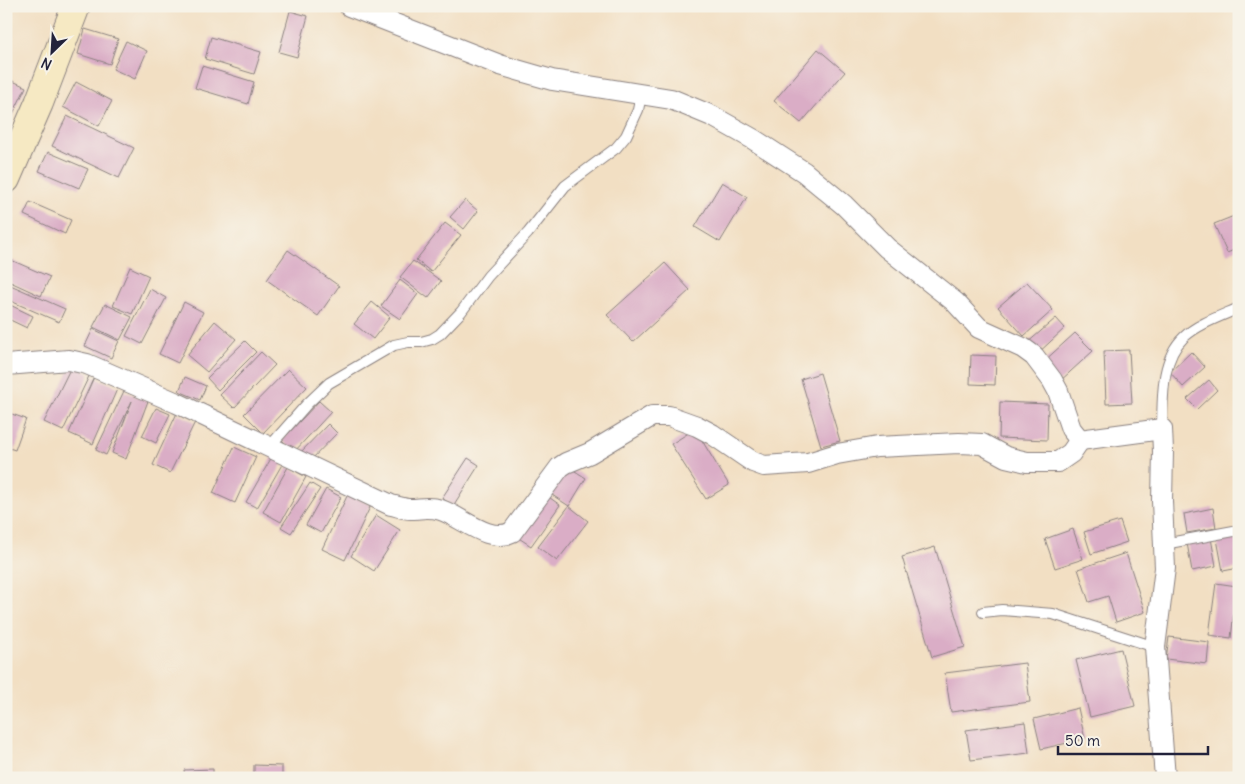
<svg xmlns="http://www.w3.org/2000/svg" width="1245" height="784" font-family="Delius,sans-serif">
<rect width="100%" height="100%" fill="#f7f3e8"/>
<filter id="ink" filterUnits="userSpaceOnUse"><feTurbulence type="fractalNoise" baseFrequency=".02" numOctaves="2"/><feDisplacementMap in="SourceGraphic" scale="10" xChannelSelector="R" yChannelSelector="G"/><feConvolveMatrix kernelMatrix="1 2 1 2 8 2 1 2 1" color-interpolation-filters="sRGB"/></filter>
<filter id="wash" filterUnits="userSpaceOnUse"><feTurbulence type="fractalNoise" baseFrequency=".0096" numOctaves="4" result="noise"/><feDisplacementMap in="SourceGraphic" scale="20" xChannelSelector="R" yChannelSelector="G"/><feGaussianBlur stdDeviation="1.12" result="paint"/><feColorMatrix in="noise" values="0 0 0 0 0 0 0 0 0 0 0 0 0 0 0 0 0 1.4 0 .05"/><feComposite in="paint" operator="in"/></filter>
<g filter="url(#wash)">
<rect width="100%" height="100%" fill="#f2dfc3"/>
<g id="blocks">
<g fill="#daadc6">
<polygon points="290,11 308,16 297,57 279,52"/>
<polygon points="85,29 118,39 110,64 78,54"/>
<polygon points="211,37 261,52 254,74 205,59"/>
<polygon points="126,41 147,51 135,79 113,69"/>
<polygon points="818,49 845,72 801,123 774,101"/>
<polygon points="202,66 254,82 248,104 195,88"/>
<polygon points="6,78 26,87 8,124 6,123"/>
<polygon points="76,82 112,101 99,126 63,107"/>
<polygon points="67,116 134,148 119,178 52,146"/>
<polygon points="48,152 88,169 79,188 39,171"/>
<polygon points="722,182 747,197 720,242 695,227"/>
<polygon points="465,200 478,211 464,229 450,217"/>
<polygon points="30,202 71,220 65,234 24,215"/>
<polygon points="1239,214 1239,248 1227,253 1214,224"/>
<polygon points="445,223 461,235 431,272 416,260"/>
<polygon points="288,250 339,286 318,316 267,280"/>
<polygon points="11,260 50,277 41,296 6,280 6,271"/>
<polygon points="413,261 441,281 428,298 400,277"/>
<polygon points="665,263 690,290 633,342 607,315"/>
<polygon points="130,267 149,276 132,314 113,306"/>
<polygon points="400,280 418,294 400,319 381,306"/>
<polygon points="1027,282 1053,310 1024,336 998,307"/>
<polygon points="6,283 65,309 59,322 6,299"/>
<polygon points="150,289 166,298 142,344 126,336"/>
<polygon points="184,302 203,312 178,363 159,354"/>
<polygon points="372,302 390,317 373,339 354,324"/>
<polygon points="6,303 33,316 27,328 6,318"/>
<polygon points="105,304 132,317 120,340 93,327"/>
<polygon points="1056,318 1065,328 1036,355 1026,344"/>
<polygon points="215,321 236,339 207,372 187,355"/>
<polygon points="93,329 119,341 111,358 85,346"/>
<polygon points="1075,333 1093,351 1059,382 1042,363"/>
<polygon points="245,341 256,352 218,390 207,378"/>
<polygon points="1129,350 1132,403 1106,404 1104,351"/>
<polygon points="261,352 275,365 234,408 220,395"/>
<polygon points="1191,352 1205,367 1183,387 1170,372"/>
<polygon points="971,355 996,356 995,385 970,384"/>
<polygon points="72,365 90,374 63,431 44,422"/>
<polygon points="288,369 307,387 263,433 244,414"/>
<polygon points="820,373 840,441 821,446 801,379"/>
<polygon points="94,377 118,387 93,444 69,433"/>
<polygon points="185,377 206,386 200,400 179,391"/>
<polygon points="1209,380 1217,390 1197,409 1187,399"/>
<polygon points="124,391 148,401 126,459 112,453 132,401 106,455 96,450"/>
<polygon points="319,401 331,412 294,452 282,440"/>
<polygon points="1000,402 1048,404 1047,440 999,438"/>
<polygon points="156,408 170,414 156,443 142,436"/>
<polygon points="6,412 26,419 15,450 6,447"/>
<polygon points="177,413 195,422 170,473 153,465"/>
<polygon points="328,424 337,433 309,462 299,454"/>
<polygon points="695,429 729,485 706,499 671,444"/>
<polygon points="234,447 256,457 235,503 213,493"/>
<polygon points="273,455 284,461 257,508 246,502"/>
<polygon points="468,458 479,465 453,506 442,498"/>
<polygon points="567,466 586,478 569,506 549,493"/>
<polygon points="288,467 306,477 281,522 263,512"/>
<polygon points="310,483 320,489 291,533 281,527"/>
<polygon points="326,489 341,497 321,533 306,525"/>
<polygon points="543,493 560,505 531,546 514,535"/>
<polygon points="348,494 371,505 345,560 322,549"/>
<polygon points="569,506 588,521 557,561 538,547"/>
<polygon points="1213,508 1216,528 1187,533 1184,514"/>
<polygon points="376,515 400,530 374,571 351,556"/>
<polygon points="1120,521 1127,542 1091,554 1084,532"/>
<polygon points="1073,529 1083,559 1055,568 1045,539"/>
<polygon points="1239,534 1239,568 1223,571 1217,539"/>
<polygon points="1211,538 1216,566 1192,571 1187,543"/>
<polygon points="935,547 965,647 932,657 902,557"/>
<polygon points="1126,553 1145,612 1116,622 1108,596 1089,602 1078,569"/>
<polygon points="1216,583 1237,586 1231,638 1209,635"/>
<polygon points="1169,637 1209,642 1207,664 1166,659"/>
<polygon points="1121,649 1135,706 1090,717 1076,660"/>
<polygon points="1025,663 1030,702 951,712 945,673"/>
<polygon points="1078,708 1085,739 1041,749 1034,719"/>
<polygon points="1025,722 1029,753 971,760 966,730"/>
<polygon points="254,765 282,766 282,778 254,778"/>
<polygon points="213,769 213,778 185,778 184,770"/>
</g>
</g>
</g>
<g filter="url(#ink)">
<use href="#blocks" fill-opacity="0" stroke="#8a807f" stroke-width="1"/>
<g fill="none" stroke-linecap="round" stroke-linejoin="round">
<g stroke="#8a807f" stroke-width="12">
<g id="lane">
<path d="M1162,429C1163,399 1160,360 1184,337C1198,324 1221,316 1239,308"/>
<polyline points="270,446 307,404 329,383 394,345 408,342 421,342 432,339 440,334 461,312 488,276 528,233 565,186 616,148 626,136 638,110 641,95"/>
<polyline points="1164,544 1239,530"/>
<polyline points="983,612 1002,610 1053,614 1155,647"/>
</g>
</g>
<g stroke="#8a807f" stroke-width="22">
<g id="street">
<polyline points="349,6 500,65 552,80 671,99 712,116 753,139 804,172 844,205 887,248 955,302 979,328 1023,348 1034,356 1052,380 1058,391 1071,429 1080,440 1162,429 1163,451 1162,501 1165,568 1155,647 1165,778"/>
<path d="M6,365L69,360L87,364L177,403L391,505C397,506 404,509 410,509C421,509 429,506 441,510C462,517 489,544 512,532L560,467L566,463L590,453L652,416H669L697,426L712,434L753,462L764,466L808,463L837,454L877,447L959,443L982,444L1006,457L1027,462H1058L1071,453L1080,440"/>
</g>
</g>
<g stroke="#8a807f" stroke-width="30">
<polyline id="secondary" points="6,179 39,103 76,6"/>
</g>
<use href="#lane" stroke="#fff" stroke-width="10"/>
<use href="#street" stroke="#fff" stroke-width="20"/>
<use href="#secondary" stroke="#f6e9c3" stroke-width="28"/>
</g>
</g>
<rect width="1245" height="784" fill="none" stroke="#f7f3e8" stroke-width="25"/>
<g transform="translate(52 52) rotate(205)" stroke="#f7f3e8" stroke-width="4" paint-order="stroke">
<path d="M0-4L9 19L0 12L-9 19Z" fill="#22223b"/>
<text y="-8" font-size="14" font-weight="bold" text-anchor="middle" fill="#22223b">N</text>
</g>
<path d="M1058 746v8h150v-8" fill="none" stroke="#22223b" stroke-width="2.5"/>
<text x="1065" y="746" font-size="15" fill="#22223b" stroke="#f7f3e8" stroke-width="4" paint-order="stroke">50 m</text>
</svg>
